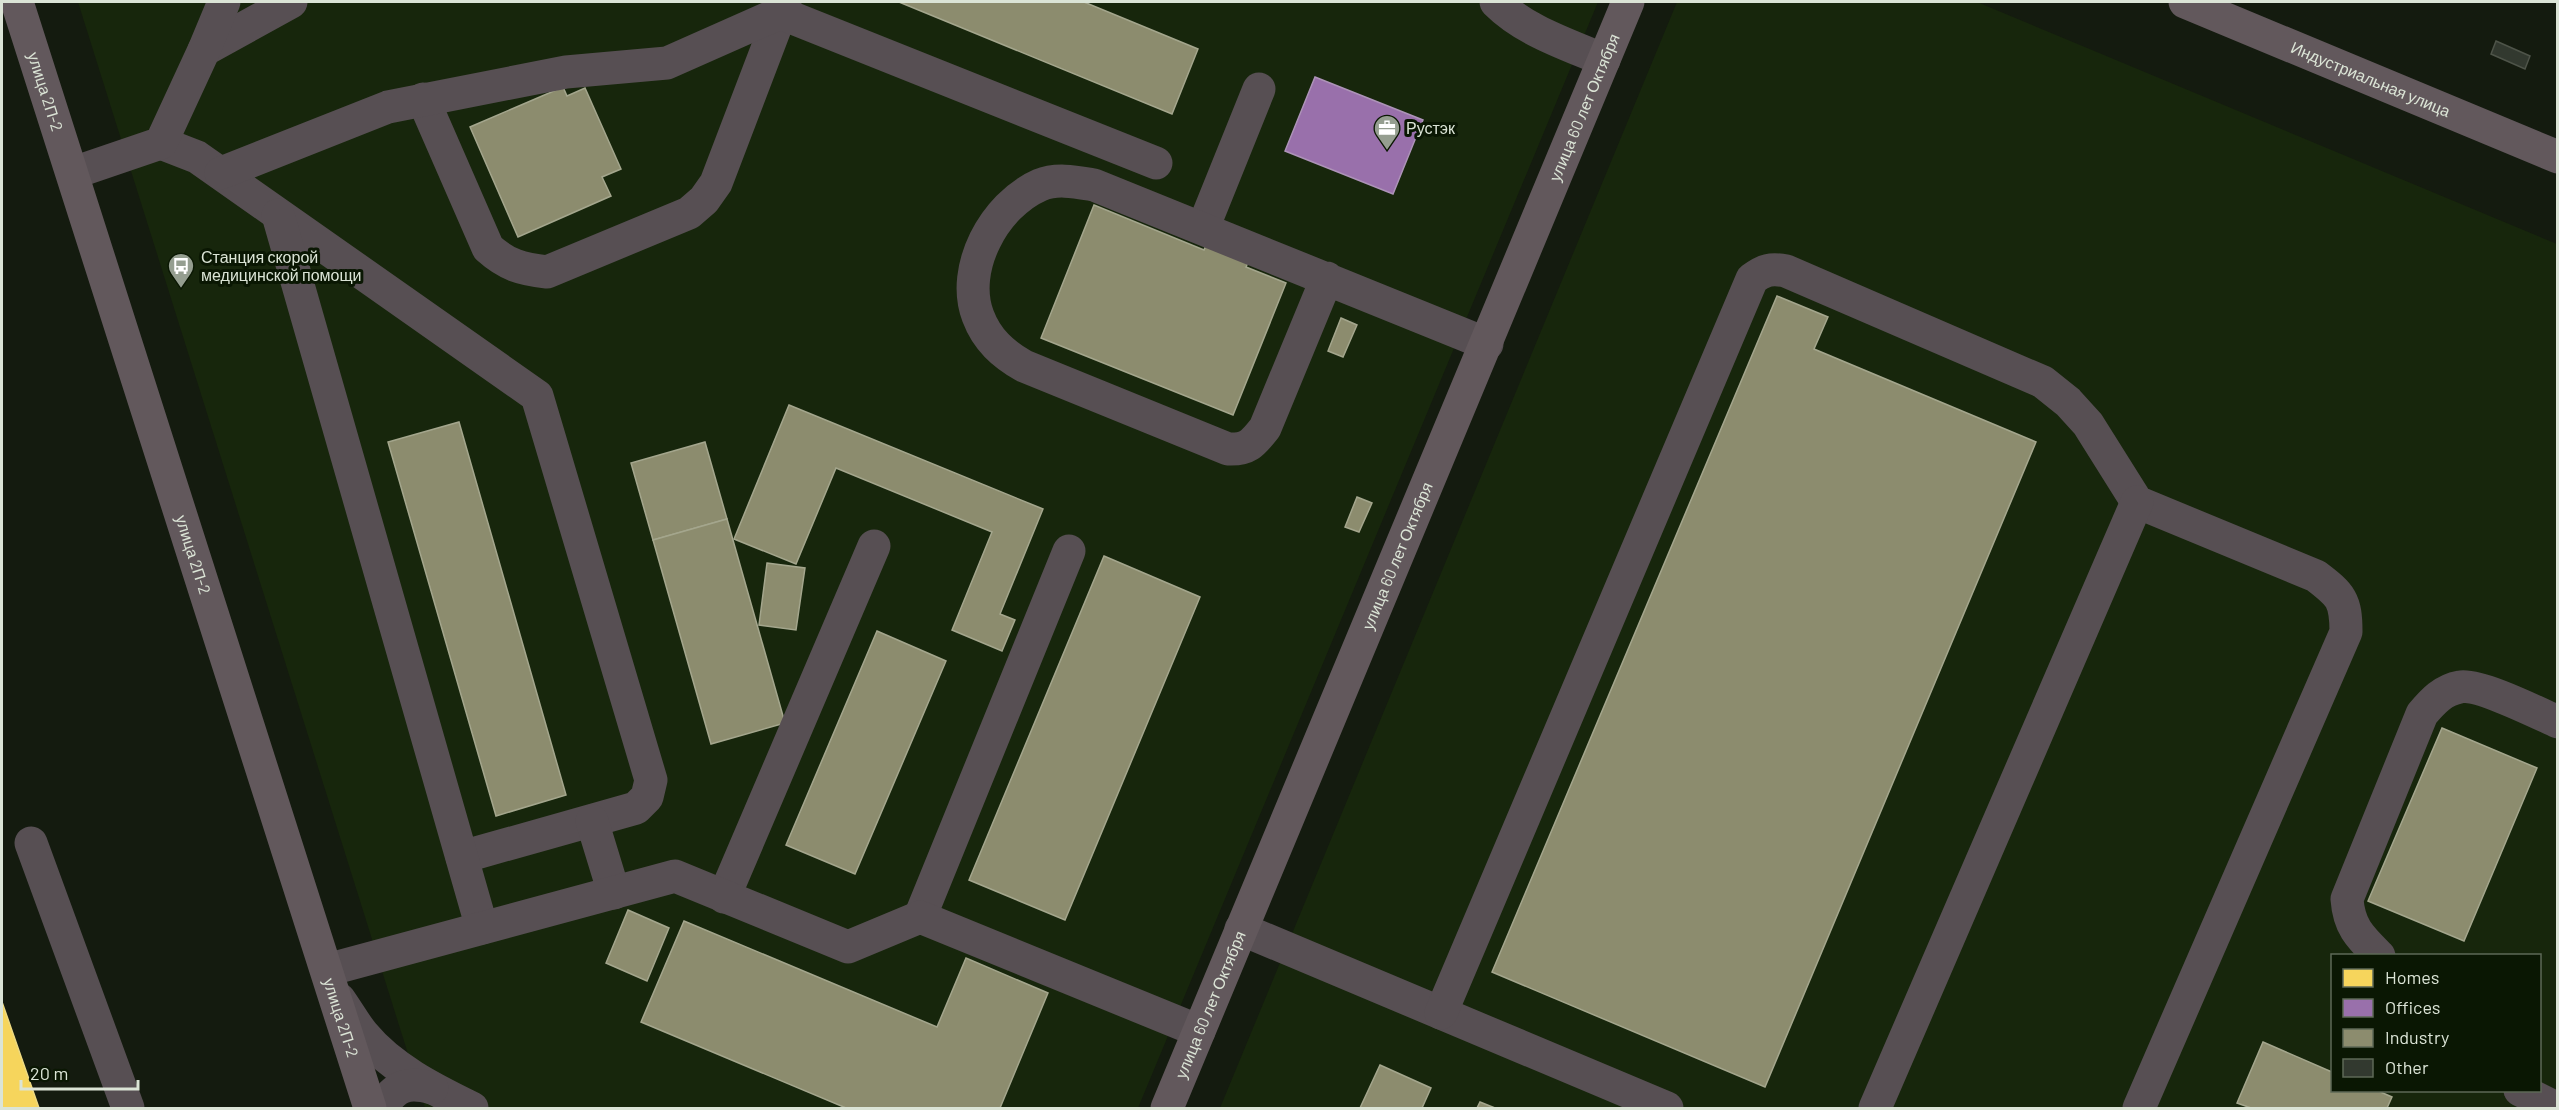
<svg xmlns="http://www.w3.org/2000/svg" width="2559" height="1110" font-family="Barlow,sans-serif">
<rect width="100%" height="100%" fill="#141b0f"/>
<g fill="#17260c" fill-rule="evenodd">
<polygon points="78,2 1598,2 1138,1108 425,1108"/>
<path d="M1677,2H1977L2557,244V1108H1220ZM2332,956H2540V1090H2332Z"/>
</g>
<polygon fill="#f6d55c" stroke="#eeda81" stroke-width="1.5" points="2,1002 39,1108 2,1108"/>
<polygon fill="#9970ab" stroke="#ad93b8" stroke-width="1.5" points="1315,77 1423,120 1393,194 1285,151"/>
<g fill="#8c8c6e" stroke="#a4a68d" stroke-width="1.5">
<polygon points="899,2 1084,2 1198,49 1172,114"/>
<polygon points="563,87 567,96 585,88 621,169 602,177 611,196 518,237 470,127"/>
<polygon points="1094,205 1204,250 1209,238 1251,256 1246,267 1286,283 1233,415 1041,338"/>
<polygon points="1777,296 1828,317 1814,349 2036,442 1765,1087 1492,972"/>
<polygon points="1341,318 1357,325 1343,357 1328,351"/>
<polygon points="789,405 1043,509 1000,614 1015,620 1002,651 952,630 992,532 836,468 796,564 734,539"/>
<polygon points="459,422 566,795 496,816 388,442"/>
<polygon points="705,442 727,519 653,540 631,463"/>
<polygon points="1357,497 1372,503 1359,532 1345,527"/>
<polygon points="727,519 785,723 711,744 653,540"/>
<polygon points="1104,556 1200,597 1065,920 969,880"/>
<polygon points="767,563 805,568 796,630 759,625"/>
<polygon points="877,631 946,661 855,874 786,845"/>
<polygon points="2442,728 2537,768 2464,941 2368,901"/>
<polygon points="628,910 669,928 647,981 606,963"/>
<polygon points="684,921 937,1027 966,958 1048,993 1000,1108 846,1108 641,1022"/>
<polygon points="2263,1042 2332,1072 2332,1090 2376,1090 2392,1097 2387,1108 2251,1108 2237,1103"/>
<polygon points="1380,1065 1431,1088 1422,1108 1360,1108"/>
<polygon points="1480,1102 1495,1108 1477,1108"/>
</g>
<polygon fill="#32392f" stroke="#4e5449" stroke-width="1.5" points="2496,41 2530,56 2525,69 2491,54"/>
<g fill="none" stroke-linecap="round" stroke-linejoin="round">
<g stroke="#574f53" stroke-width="33">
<path d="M1496,2C1525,31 1567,44 1604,60"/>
<polyline points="204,50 291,2"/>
<path d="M423,99L488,248C507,265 521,269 547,272L689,213L704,200L716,183L785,2"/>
<polyline points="161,143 197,157 537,396 651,780 647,797 636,808 462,857"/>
<polyline points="73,173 161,143 204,50 224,2"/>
<polyline points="221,173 388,107 566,72 667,63 780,13 1156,163"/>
<polyline points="278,215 482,928"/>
<polyline points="1203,228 1259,89"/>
<path d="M1327,278L1265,428C1253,443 1248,450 1228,449L1024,366C1003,354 987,340 978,316C960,269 994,205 1040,185C1057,178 1076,182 1094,185L1487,344"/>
<polyline points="592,821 614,893"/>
<polyline points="31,843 128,1108"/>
<polyline points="724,897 874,546"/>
<polyline points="920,917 1069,551"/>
<polyline points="1241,929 1667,1108"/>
<path d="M2379,956C2360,937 2349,927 2347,899L2422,714C2433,701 2443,690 2460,687C2478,683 2538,713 2558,722"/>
<polyline points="327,970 675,876 848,947 920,917 1199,1031"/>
<path d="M339,999C347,1010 354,1023 363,1034C391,1068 433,1089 472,1108"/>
<path d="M1441,1013L1752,279C1764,270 1771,268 1786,271L2043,382L2068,402L2088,424L2137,502L2316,576C2341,595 2346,600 2346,632L2139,1108"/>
<polyline points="2520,1090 2556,1108"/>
<path d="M381,1108C395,1086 407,1081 432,1088"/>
<polyline points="1875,1108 2137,502"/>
</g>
<g stroke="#62585c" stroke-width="33">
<path id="s1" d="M17,2L370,1108"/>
<path id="s2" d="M2185,2L2558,157"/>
<path id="s3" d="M1167,1108L1628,2"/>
</g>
</g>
<defs>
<g id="office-pin" transform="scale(1.35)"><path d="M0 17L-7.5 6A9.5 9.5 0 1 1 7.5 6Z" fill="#959e90" stroke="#0a1703"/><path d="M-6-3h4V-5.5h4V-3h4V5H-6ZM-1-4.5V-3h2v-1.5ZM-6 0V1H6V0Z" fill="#fff"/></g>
<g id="bus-pin" transform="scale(1.35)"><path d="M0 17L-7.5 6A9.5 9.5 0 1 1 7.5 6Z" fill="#959e90" stroke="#0a1703"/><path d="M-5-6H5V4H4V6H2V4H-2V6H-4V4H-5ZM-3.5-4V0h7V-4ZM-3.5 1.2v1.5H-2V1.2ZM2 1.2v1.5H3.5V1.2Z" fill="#fff"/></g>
</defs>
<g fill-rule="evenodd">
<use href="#office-pin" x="1387" y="128"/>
<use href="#bus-pin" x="181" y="266"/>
</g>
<g text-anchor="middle" stroke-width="6" stroke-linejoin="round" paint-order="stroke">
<g font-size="16" fill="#dbe4d6" stroke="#0a1703">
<text dy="6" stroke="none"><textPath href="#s2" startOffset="201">Индустриальная улица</textPath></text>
<text dy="6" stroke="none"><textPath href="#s1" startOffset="94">улица 2П-2</textPath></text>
<text dy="6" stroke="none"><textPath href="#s3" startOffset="1084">улица 60 лет Октября</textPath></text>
<text dy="6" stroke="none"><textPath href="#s1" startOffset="580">улица 2П-2</textPath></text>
<text dy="6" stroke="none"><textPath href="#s3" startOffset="598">улица 60 лет Октября</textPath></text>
<text dy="6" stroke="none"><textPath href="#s3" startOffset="112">улица 60 лет Октября</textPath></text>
<text dy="6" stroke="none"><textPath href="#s1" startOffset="1066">улица 2П-2</textPath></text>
</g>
<g font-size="16" fill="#dbe4d6" stroke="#0a1703" text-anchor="start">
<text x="1406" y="134">Рустэк</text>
<text x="201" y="263">Станция скорой<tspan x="201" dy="18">медицинской помощи</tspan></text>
</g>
</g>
<rect width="2559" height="1110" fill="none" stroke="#dbe4d6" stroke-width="6"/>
<rect x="2331" y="954" width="210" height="138" fill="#0a1703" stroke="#5e6957" stroke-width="1.5"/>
<rect x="2343" y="969" width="30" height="18" fill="#f6d55c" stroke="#5e6957" stroke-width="1.5"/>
<text x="2385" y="984" font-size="18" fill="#dbe4d6">Homes</text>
<rect x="2343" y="999" width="30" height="18" fill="#9970ab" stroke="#5e6957" stroke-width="1.5"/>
<text x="2385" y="1014" font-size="18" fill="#dbe4d6">Offices</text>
<rect x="2343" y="1029" width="30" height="18" fill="#8c8c6e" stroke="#5e6957" stroke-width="1.5"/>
<text x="2385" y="1044" font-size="18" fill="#dbe4d6">Industry</text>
<rect x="2343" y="1059" width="30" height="18" fill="#32392f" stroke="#5e6957" stroke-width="1.5"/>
<text x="2385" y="1074" font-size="18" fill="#dbe4d6">Other</text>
<path d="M21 1080v9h117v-9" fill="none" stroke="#dbe4d6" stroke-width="3"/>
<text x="30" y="1080" font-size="18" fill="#dbe4d6" stroke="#0a1703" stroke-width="4.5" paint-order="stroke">20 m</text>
</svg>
